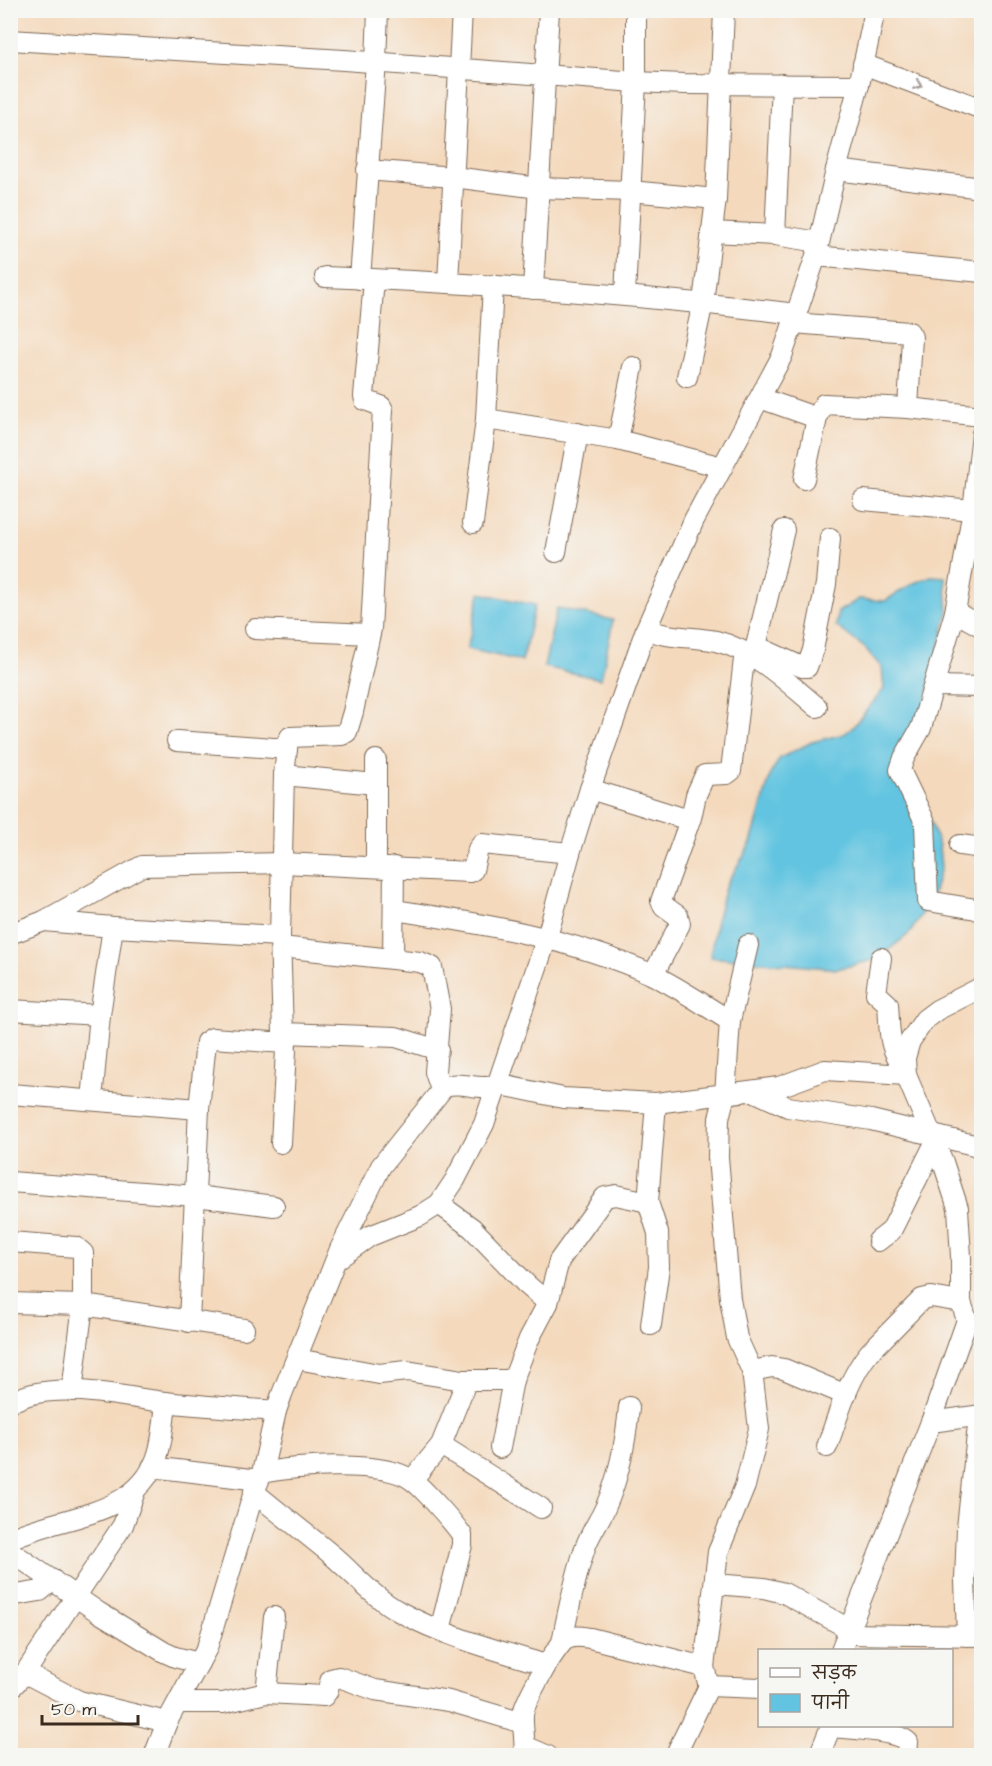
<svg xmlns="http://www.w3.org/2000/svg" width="992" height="1766" font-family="'Architects Daughter','Playpen Sans Deva',sans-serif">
<rect width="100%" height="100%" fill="#f6f6f2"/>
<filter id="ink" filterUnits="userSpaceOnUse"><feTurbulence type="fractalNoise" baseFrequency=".0167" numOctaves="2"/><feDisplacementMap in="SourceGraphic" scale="12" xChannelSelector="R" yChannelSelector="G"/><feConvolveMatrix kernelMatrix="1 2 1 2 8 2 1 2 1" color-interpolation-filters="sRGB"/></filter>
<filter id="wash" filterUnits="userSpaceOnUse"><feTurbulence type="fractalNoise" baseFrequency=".008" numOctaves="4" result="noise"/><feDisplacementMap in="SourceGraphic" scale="24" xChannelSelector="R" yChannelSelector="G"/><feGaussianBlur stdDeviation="1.35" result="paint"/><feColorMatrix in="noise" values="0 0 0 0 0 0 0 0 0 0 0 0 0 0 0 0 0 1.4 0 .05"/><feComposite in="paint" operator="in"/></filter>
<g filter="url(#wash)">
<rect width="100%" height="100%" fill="#f4d9bc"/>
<g fill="#62c4e0" stroke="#4e777f" stroke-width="1.5">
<polygon points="931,576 945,577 948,611 910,767 916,794 931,823 939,846 941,867 932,898 910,933 877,959 837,969 710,957 718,914 725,887 751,843 771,773 780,758 812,742 844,734 852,728 884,689 882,668 865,648 836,626 838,612 859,599 885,601 912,584"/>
<polygon points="480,593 535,605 522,661 467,649"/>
<polygon points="557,608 613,620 601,679 544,667"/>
</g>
</g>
<g filter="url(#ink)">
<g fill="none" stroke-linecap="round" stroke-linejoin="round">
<g stroke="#7c6755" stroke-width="22">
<g id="minor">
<polyline points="10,40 344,60 636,82 684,84 859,85"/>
<polyline points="863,64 982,109"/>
<polyline points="367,170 453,177 539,188 630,191 716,199"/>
<polyline points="836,170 982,188"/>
<polyline points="711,232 775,235 819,242"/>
<polyline points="775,235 782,84"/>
<polyline points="816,256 982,272"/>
<path d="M325,277C482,283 640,295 796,314"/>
<polyline points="360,279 376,62 378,10"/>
<polyline points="448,283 462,10"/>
<polyline points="533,289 549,10"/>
<polyline points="625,295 636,82 636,10"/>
<polyline points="793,323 909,332 912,337 908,408"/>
<polyline points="687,377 703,302 716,199 724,10"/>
<polyline points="760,398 817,418"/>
<polyline points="486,419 618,440 722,467"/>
<polyline points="982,434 973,510 955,612 921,728 904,758 900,770 925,822 928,901 976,909 982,912"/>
<polyline points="618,440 633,367"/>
<polyline points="804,479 817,418 824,404 908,408 982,416"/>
<polyline points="863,500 973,510"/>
<polyline points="473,523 486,419 493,285"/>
<polyline points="556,552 578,433"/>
<polyline points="955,612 982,627"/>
<polyline points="255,629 370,634"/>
<path d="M646,629C669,639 693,636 716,641C756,651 786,681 817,707"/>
<polyline points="756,646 802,667 807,667 813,650 826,584 830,538"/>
<polyline points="935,686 982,687"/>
<polyline points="177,741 287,749"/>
<polyline points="376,760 376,866"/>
<polyline points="284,775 375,784"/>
<polyline points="590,789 689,820 691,818 696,795 705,775 727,774 731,771 744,659 756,646 784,530"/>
<polyline points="960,845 982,848"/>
<path d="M395,910C484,924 567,937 651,974C678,987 704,1005 730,1021"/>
<polyline points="44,921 113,927 280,936"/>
<polyline points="10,934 44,921 142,866 283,863 470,872 473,870 478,849 482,844 570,853"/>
<polyline points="281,947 420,962 432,967 440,1009 435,1072 441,1090"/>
<path d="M881,958L876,993L888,1004C890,1026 887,1051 905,1066"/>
<polyline points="393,959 394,867"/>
<polyline points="653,975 680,924 678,916 664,906 661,901 690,820"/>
<polyline points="10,1010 100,1015"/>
<polyline points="283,1033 396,1037 438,1050"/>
<polyline points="753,1091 788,1107 871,1120 982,1147"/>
<polyline points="10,1094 199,1109"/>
<polyline points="92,1100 100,1015 113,927"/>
<polyline points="281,1143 286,1050 283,1033 280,936 284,775 288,740 290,737 342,735 347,732 353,712 371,629 383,410 381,406 365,400 364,396 374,280"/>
<polyline points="10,1182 196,1196 274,1206"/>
<polyline points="439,1204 472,1228 526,1284 548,1303"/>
<polyline points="878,1241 891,1231 935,1143"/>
<polyline points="10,1242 76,1247 83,1253 83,1305 72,1391"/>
<polyline points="336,1260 370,1236 420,1216 439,1204 455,1180 484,1124 547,937 570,853 590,789 646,629 694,520 782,356 816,256 836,170 859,85 875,10"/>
<polyline points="10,1303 83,1305 244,1329"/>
<polyline points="189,1322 199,1109 206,1042 212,1038 286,1043"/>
<polyline points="651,1325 659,1267 658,1233 648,1202 656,1103"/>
<polyline points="297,1359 379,1374 407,1371 463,1380 513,1380"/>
<polyline points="752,1371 772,1367 784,1369 846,1395"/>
<path d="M10,1403C50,1378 121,1397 165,1402C202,1406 239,1408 276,1411"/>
<polyline points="931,1422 982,1415"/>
<polyline points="441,1445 541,1508"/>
<path d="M827,1447C838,1416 848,1378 869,1353L922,1299L931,1297L961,1302"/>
<polyline points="500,1448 513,1380 529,1339 548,1303 559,1261 605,1197 616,1195 648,1202"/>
<polyline points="152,1467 259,1480"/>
<path d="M262,1473C294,1466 385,1460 412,1480C424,1489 453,1522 462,1535V1545L440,1630"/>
<polyline points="412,1480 441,1445 467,1380"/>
<path d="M254,1492C280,1514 307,1534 333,1556C355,1575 374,1598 400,1612C446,1637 496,1650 546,1665"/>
<path d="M10,1539C60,1515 136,1518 157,1457C163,1440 164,1420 166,1402"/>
<polyline points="10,1551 98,1612 164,1652 175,1657 199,1663"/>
<polyline points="715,1584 764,1588 784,1593 849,1629"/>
<polyline points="10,1596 40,1591 53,1580"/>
<polyline points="847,1634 982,1636"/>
<polyline points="967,1636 965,1580 967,1528 979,1416"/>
<path d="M562,1642C568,1611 575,1578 585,1548C590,1533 600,1520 606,1506C620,1474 626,1441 629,1407"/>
<polyline points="841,1650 931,1422 967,1320 961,1302 961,1257 958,1208 943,1162 906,1075 905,1058 910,1041 925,1019 937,1010 982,987"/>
<polyline points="25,1673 79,1701 167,1722"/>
<polyline points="708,1686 760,1688"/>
<polyline points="10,1689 25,1673 123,1525 135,1491"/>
<polyline points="266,1693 274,1617"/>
<polyline points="178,1703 223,1703 266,1693 324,1696 327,1692 331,1679 339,1677 375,1690 449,1701 523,1723"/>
<path d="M831,1727C849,1729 896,1730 908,1742L907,1756"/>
<polyline points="525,1746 548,1756"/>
<path d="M154,1756L167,1722L207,1648L254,1492L262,1473L276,1411L282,1394L340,1249L381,1166L444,1087C460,1079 482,1093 497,1084L563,1098L656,1103L779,1087L825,1070L906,1075"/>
<path d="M524,1756C526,1741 522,1728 523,1714C525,1701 556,1644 567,1639C575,1635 583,1637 590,1638L704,1667"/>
<polyline points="675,1756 708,1688 708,1683 704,1667 718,1552 745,1486 759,1429 752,1371 737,1338 730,1299 718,1157 719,1118 725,1095 730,1021 748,945"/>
<polyline points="819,1756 831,1726"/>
</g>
</g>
<use href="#minor" stroke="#fff" stroke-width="20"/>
</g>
<defs><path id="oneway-chevron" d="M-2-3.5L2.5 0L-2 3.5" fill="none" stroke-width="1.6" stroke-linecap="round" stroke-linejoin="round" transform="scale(1.5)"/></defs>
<use stroke="#a79f9a" href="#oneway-chevron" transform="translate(918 85) rotate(21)"/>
</g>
<rect width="992" height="1766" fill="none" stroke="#f6f6f2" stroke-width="36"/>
<rect x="758" y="1649" width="195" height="78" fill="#f6f6f2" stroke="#aba49d" stroke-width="1.5"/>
<rect x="770" y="1668" width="30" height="9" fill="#ffffff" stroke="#aba49d" stroke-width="1.5"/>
<text x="812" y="1679" font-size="18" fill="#3b2a1e">सड़क</text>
<rect x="770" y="1694" width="30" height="18" fill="#62c4e0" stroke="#aba49d" stroke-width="1.5"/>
<text x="812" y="1709" font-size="18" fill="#3b2a1e">पानी</text>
<path d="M42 1715v9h96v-9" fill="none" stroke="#3b2a1e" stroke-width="3"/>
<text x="51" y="1715" font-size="18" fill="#3b2a1e" stroke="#f6f6f2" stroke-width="4.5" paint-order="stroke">50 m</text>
</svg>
